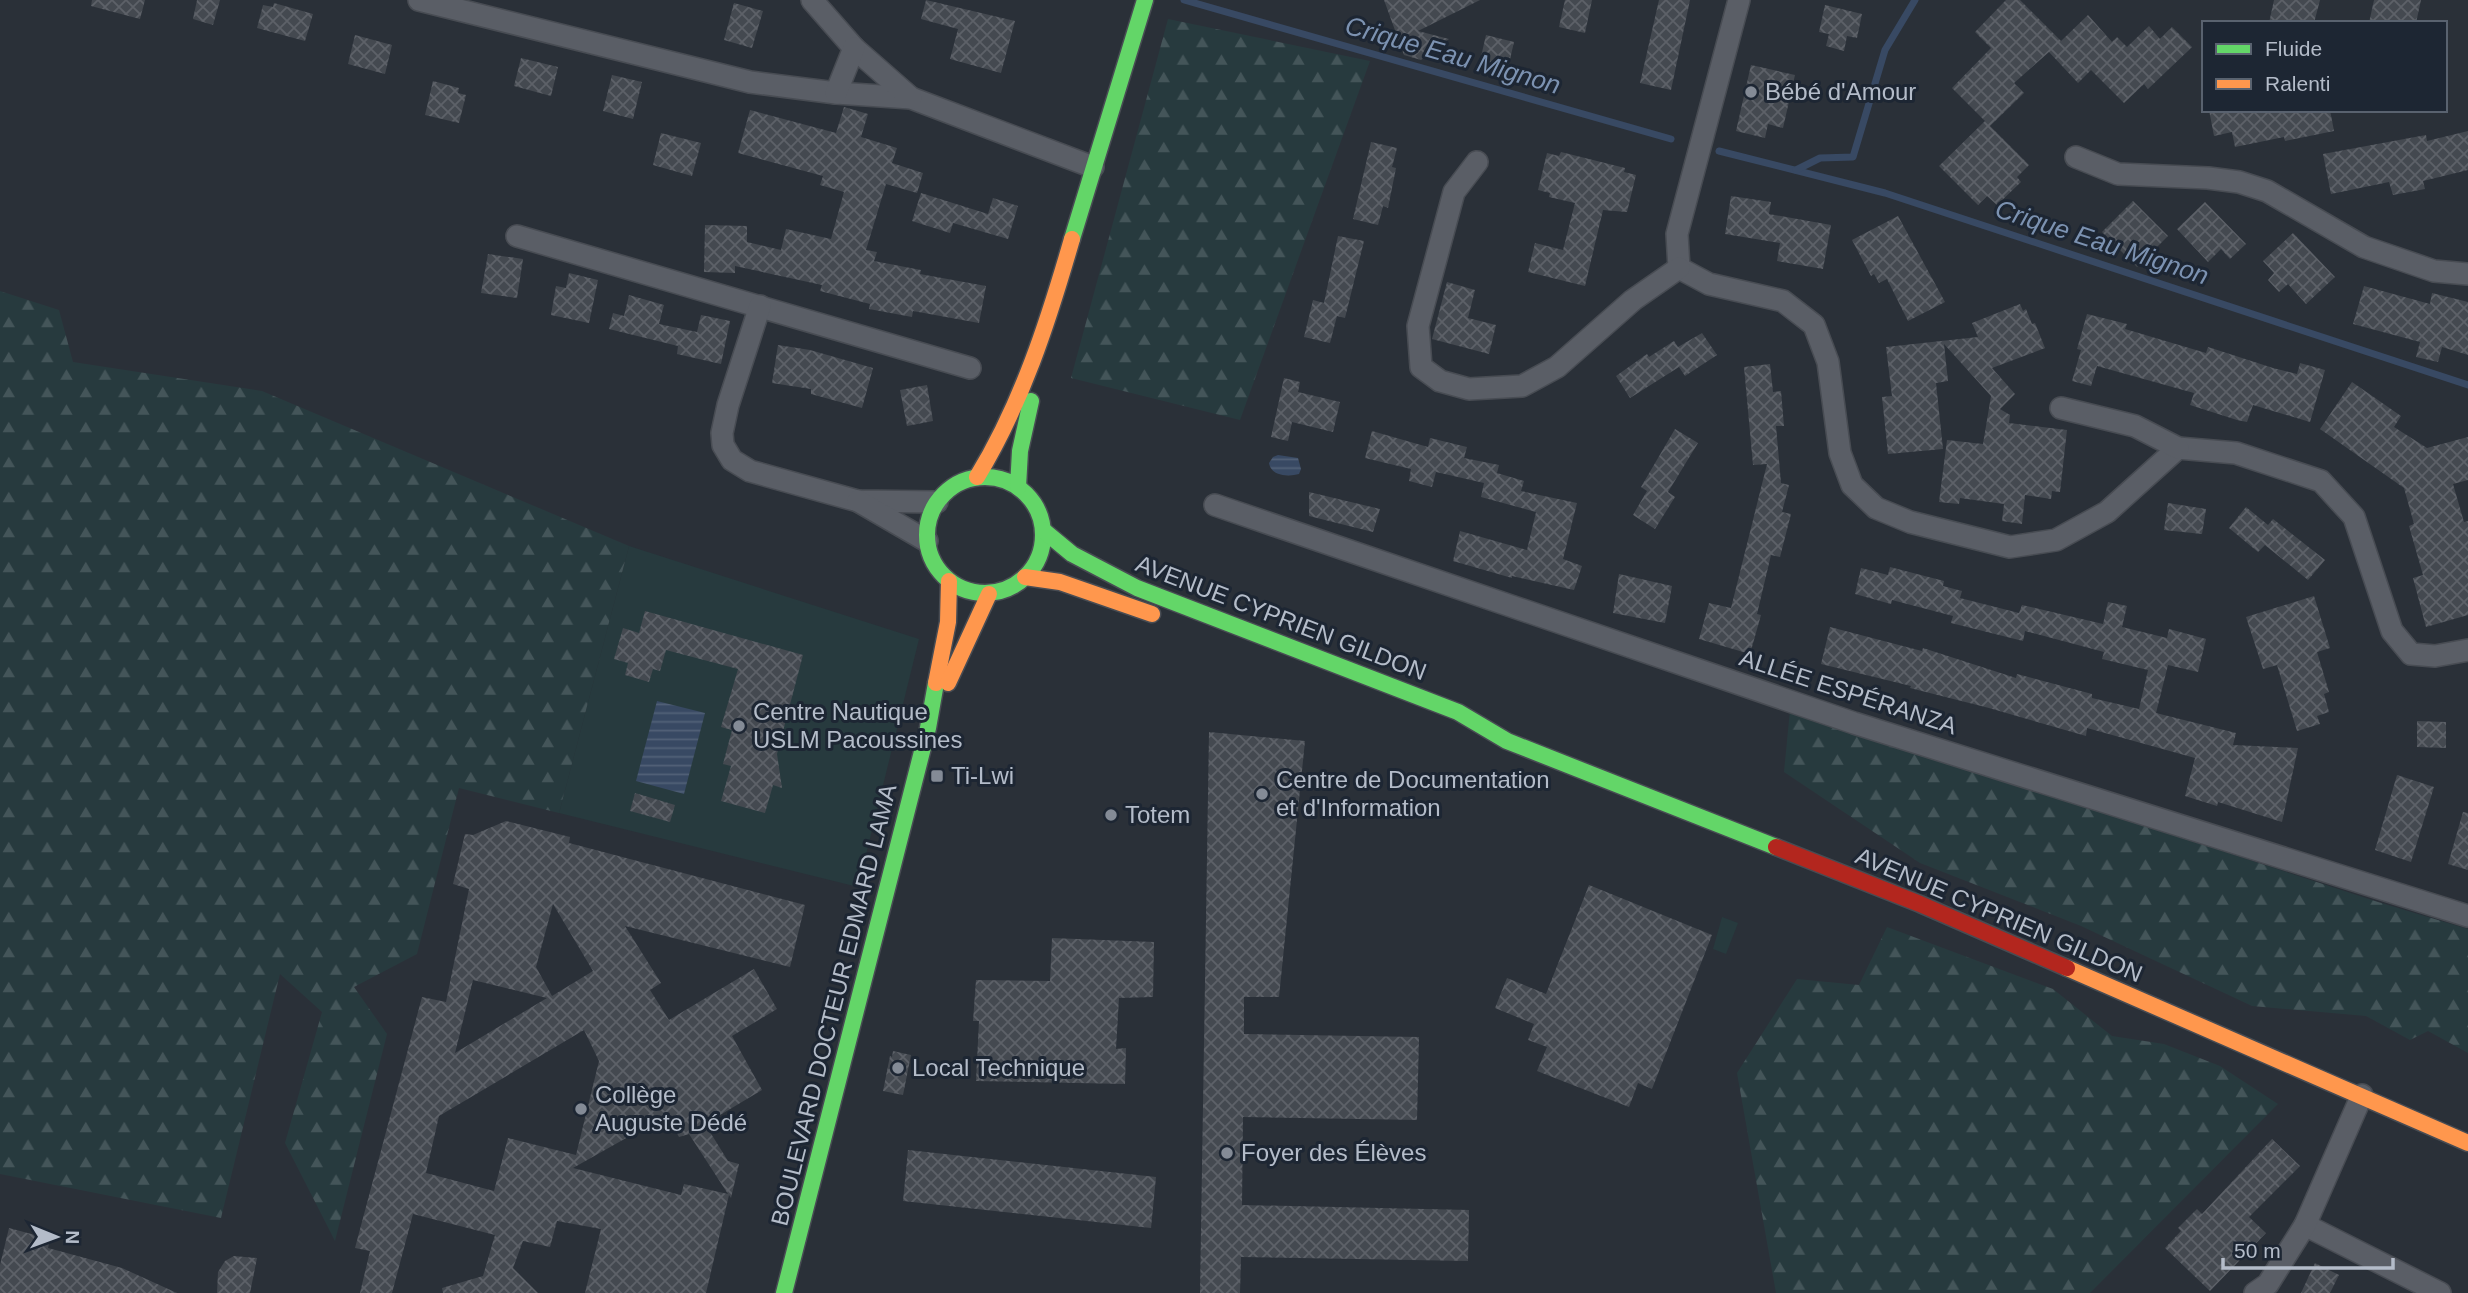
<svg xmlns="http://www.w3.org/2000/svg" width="2468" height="1293" font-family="Arial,sans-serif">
<defs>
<pattern id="forest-firs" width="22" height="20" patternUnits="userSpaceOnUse" patternTransform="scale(1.75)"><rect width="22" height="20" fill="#273a3e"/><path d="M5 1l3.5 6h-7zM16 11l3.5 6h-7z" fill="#445559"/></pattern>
<pattern id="water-rules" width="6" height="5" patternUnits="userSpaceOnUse" patternTransform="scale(1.75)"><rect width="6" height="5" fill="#384963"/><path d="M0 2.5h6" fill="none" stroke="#526178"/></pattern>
<pattern id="building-cross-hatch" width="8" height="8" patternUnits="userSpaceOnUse" patternTransform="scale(1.75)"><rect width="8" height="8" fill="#444950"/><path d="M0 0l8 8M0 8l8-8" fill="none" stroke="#5d6168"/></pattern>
</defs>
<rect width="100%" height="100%" fill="#2a3038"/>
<g fill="#273a3e">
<polygon points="629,546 919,639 858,887 559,813"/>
<polygon points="1722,917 1738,923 1726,954 1713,949"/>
</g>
<g fill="url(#forest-firs)">
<polygon points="1168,19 1370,61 1240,420 1071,378"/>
<polygon points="0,291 59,310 73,362 262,391 629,546 559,813 459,788 417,954 354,987 387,1034 335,1241 285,1143 322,1012 280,974 221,1218 0,1174"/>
<polygon points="1790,710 2378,902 2468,929 2468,1053 2428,1031 2410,1040 2366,1016 2252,1006 2081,926 1920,863 1784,772"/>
<polygon points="1887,927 2053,989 2112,1036 2164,1044 2220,1066 2278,1104 2090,1293 1776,1293 1737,1073 1797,979 1859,985"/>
</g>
<g fill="url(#water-rules)">
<path d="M1278,455L1298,458L1301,469L1299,474C1288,477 1271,476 1269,463L1273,457Z"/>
<polygon points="657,701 705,713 684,794 636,781"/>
</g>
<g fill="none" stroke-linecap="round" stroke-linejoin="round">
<g stroke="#384963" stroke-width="7">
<polyline points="1184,0 1671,139"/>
<polyline points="1719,151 1885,193 2468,385"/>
<polyline points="1796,170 1820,158 1853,157 1885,50 1915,0"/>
</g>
</g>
<g fill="url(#building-cross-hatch)" fill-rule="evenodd">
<polygon points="92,0 145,0 140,19 91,6"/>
<polygon points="197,0 220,0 213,25 193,19"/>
<polygon points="926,0 1015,21 1001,73 950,59 958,29 921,19"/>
<polygon points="1384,0 1480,0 1418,31 1449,39 1421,60 1404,55"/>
<polygon points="1565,0 1592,0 1585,33 1559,27"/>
<polygon points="1659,0 1690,0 1671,90 1640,83"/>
<polygon points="2006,0 2020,0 2061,41 2088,15 2112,42 2117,37 2127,47 2149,26 2160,39 2172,27 2192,47 2148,89 2144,84 2124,103 2091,70 2078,83 2049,52 2014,83 2024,93 1990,126 2029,165 2017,177 2021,182 1997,205 1987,196 1978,205 1939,166 1985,121 1952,88 1991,48 1975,32"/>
<polygon points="2274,0 2320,0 2314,23 2269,23"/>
<polygon points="2374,0 2421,0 2416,23 2369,23"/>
<polygon points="274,3 313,14 305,41 257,28 263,5 273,7"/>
<polygon points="734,3 763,11 752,48 724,40"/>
<polygon points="1825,5 1862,14 1857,38 1847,36 1844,51 1826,46 1829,34 1819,32"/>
<polygon points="355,35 392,45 385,74 348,64"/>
<polygon points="1486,35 1514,42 1508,68 1480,61"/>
<polygon points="521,58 558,67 551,96 514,86"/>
<polygon points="1751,65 1795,75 1783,128 1768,124 1765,138 1736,131"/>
<polygon points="612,75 642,82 633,119 603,111"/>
<polygon points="433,81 459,88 458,93 466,95 459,123 425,115"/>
<polygon points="844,107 868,114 861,137 897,148 892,163 923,173 917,193 886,184 866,250 877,252 874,261 921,270 920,274 986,286 979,323 913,311 912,317 869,309 870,304 820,291 822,285 735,266 735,273 704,272 705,225 747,226 747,242 781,250 786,229 831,239 844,192 820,185 823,176 738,153 750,110 836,133"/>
<polygon points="2209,110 2330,110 2334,131 2285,141 2284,137 2235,147 2232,132 2214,136"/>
<polygon points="2468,131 2468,170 2423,181 2425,189 2393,195 2389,182 2331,194 2323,154 2426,135 2427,141"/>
<polygon points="661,133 701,143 692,176 653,165"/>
<polygon points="1371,142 1397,148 1392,167 1396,168 1388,208 1383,206 1378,225 1353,219"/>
<polygon points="1561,152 1625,168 1624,172 1636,175 1627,212 1603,210 1585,286 1528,272 1535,243 1563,250 1575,203 1549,197 1550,193 1538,190 1547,153 1559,156"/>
<polygon points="921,193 988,214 993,198 1018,206 1008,239 953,223 950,233 912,221"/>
<polygon points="1731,196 1771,202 1769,214 1831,225 1823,269 1777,261 1780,243 1725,234"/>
<polygon points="2133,201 2168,236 2137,267 2102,232"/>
<polygon points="2205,202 2246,244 2230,259 2221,249 2208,262 2177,229"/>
<polygon points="1898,216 1945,302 1908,321 1887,279 1879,283 1874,274 1871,276 1852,240"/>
<polygon points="2293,233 2335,277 2306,304 2288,284 2279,292 2268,280 2274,273 2263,261"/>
<polygon points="1338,236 1364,241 1345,318 1337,316 1330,343 1304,337 1313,300 1324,303"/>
<polygon points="488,254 523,259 517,298 481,293"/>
<polygon points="569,273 598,280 589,323 551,315 556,286 566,288"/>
<polygon points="1447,282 1475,290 1468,318 1496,325 1489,354 1432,339"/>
<polygon points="2364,286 2430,304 2432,293 2468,302 2468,355 2442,347 2438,362 2416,357 2420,342 2353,324"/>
<polygon points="629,295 664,305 659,324 697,332 701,315 730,321 721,364 677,354 678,346 609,329 613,313 624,316"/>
<polygon points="2020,304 2023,311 2026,309 2032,324 2035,323 2045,348 1992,368 2015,394 2000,409 2010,415 2009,423 2067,430 2060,492 2052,491 2051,499 2025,495 2022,524 2002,521 2004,504 1960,498 1959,504 1939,502 1947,440 1983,444 1991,396 1944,344 1948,381 1936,383 1943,449 1888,454 1882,397 1892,396 1886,347 1978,337 1972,323"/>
<polygon points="2087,314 2127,324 2125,329 2206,353 2208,347 2273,368 2297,374 2300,363 2325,370 2310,422 2253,405 2247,422 2237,420 2190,405 2194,393 2097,366 2091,386 2072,381 2081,350 2077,349"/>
<polygon points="1702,333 1717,355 1685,376 1679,367 1630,398 1616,376 1647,354 1649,357 1674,341 1678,347"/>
<polygon points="778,345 810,350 873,368 862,408 811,394 811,389 772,383"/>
<polygon points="1770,364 1773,392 1781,391 1784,426 1776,426 1781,483 1789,485 1782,512 1791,514 1780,557 1771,555 1757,614 1761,615 1750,654 1699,639 1709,603 1731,608 1767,464 1753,465 1744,367"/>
<polygon points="1284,378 1300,382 1298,392 1340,402 1333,432 1292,422 1288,441 1271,437"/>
<polygon points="2352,382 2401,416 2394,427 2427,448 2468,437 2468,480 2453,484 2464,522 2468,521 2468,615 2426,627 2413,578 2423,575 2409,526 2414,524 2404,488 2320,429"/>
<polygon points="927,385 933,421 907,426 900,390"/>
<polygon points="1675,429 1698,443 1668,492 1675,497 1655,529 1633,515 1647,491 1641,487"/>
<polygon points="1372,431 1428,447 1430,438 1467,447 1464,458 1499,465 1497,473 1524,481 1521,491 1577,503 1563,559 1582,566 1574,590 1512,576 1512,578 1453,561 1460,531 1527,550 1536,512 1481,497 1484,483 1436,472 1432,487 1409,481 1411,469 1365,458"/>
<polygon points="1309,492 1380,509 1373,532 1309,516"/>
<polygon points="2168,503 2206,509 2202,534 2164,530"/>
<polygon points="2246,507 2268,525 2273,519 2325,560 2308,580 2265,545 2258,552 2229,528"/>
<polygon points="1890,567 1944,581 1943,586 1962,591 1960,598 2019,613 2022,605 2103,624 2108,602 2127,606 2122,627 2167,638 2169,629 2206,639 2198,672 2168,665 2156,713 2236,733 2233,745 2298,748 2282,822 2218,802 2217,806 2185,796 2195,758 2087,728 2086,736 1989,708 1910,688 1911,686 1821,664 1830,627 1922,651 1923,648 2016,678 2017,674 2092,694 2092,698 2139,709 2148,670 2102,659 2104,652 2025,631 2023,641 1951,623 1953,616 1892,600 1891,604 1855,594 1861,568 1888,575"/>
<polygon points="1619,574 1672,586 1665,623 1613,613"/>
<polygon points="2314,596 2330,648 2317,652 2329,692 2324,694 2329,712 2317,716 2320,724 2297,731 2277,665 2263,669 2246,617"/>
<polygon points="645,611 803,655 777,754 782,788 773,785 765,813 721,801 731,766 723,764 732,730 721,727 738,669 666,650 660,671 653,669 649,682 625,675 628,663 614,659 623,628 639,633"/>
<polygon points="2417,721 2446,722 2446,748 2417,747"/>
<polygon points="1209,732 1305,741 1279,997 1244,997 1244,1034 1419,1037 1417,1120 1243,1117 1242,1205 1469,1210 1468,1261 1241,1257 1240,1293 1200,1293"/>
<polygon points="2397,775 2434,787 2411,862 2375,850"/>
<polygon points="635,793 675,805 670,822 630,811"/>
<polygon points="2463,812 2468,813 2468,870 2448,864"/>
<path d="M506,821L570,837L569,843L805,905L790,967L625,926L661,983L650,990L669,1020L754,969L777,1009L732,1036L762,1090L705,1124L728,1161L739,1164L731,1198L729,1195L706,1293H585L601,1229L557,1221L550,1247L523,1241L513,1268L538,1293H443L442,1288L483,1276L495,1235L413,1214L392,1293H360L370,1251L355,1248L422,997L446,1002L469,889L453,884L465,834L473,835ZM553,904L593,971L552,996L536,967ZM473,980L547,998L455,1053ZM584,1030L599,1061L576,1155L508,1138L494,1191L426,1173L439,1116ZM667,1115L679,1137L689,1134L728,1194L684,1184L681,1195L573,1168Z"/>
<polygon points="1589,885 1712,935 1652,1089 1638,1083 1629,1107 1537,1071 1547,1047 1528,1040 1534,1024 1495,1008 1507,978 1546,994"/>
<polygon points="1052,938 1154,942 1153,997 1119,998 1116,1049 1126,1048 1125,1084 976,1081 979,1021 973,1021 976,980 1050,981"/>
<polygon points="893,1051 911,1055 903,1095 883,1091 890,1056 892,1057"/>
<polygon points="2272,1139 2300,1166 2249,1217 2266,1233 2210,1291 2165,1248 2181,1231 2178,1228 2197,1209 2202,1214"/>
<polygon points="908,1150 1156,1177 1151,1228 903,1201"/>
<polygon points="9,1228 50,1239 48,1248 122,1268 177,1293 0,1293 0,1265"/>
<polygon points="234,1256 257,1258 250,1293 217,1293 218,1272 225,1261"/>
<polygon points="2315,1263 2339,1275 2330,1293 2301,1293"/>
</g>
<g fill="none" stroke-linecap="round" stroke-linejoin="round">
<g stroke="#484c53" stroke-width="24">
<g id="street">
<polyline points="419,0 750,82 836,93 911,98 1093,167"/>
<polyline points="812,0 854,48 911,98"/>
<polyline points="1739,0 1677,234 1679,268 1709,284 1783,301 1814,325 1828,362 1840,453 1852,485 1876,508 1910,522 2010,547 2056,540 2107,512 2178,448 2236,453 2321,481 2354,517 2392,631 2411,654 2435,656 2468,650"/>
<polyline points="836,93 854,48"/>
<polyline points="2076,157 2118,174 2208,178 2239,182 2267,191 2364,247 2434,271 2468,274"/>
<polyline points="1477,162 1454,192 1418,326 1421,367 1440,381 1469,389 1522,386 1557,367 1633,300 1679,268"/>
<polyline points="517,236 970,368"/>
<polyline points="760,306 728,405 722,433 723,445 732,460 750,471 858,501 937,502"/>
<polyline points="2061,408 2135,426 2178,448"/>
<polyline points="858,501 927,541"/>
<polyline points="1215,505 1854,723 2468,916"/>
<polyline points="2305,1225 2440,1293"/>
<polyline points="2255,1293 2268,1284 2305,1225 2362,1095"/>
</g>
</g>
<g stroke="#484c53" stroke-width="19">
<g id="fast">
<polyline points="1072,239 1145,0"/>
<circle cx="985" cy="535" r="58"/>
<polyline points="1018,487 1020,451 1031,401"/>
<polyline points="1043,530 1072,554 1137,588 1458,712 1507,741 1776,847"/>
<polyline points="784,1293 928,728 936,683"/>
</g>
</g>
<g stroke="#484c53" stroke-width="19">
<g id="slow">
<path d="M977,477C1022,403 1048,322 1072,239"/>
<polyline points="1025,577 1060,582 1152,614"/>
<polyline points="936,683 948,622 949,581"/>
<polyline points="948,683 989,594"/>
<polyline points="2067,968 2468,1143"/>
</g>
</g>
<g stroke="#484c53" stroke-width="19">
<polyline id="jam" points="1776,847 1920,904 2067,968"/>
</g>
<use href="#street" stroke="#5a5e66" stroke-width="21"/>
<use href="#fast" stroke="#63d668" stroke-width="16"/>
<use href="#slow" stroke="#ff974d" stroke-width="16"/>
<use href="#jam" stroke="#b3261e" stroke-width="16"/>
</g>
<g fill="#848b96" stroke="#1d2633" stroke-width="2.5">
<circle cx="1751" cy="92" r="7"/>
<circle cx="739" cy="726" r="7"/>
<rect x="930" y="769" width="14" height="14" rx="3.5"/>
<circle cx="1262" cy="794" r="7"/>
<circle cx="1111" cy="815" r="7"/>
<circle cx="898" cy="1068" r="7"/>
<circle cx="581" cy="1109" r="7"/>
<circle cx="1227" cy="1153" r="7"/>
</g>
<g text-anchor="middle" stroke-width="6" stroke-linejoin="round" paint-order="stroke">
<g font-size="24" fill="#b4bcc9" stroke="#1d2633" text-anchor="start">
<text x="1765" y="100">Bébé d'Amour</text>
<text x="753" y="720">Centre Nautique<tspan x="753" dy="28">USLM Pacoussines</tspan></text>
<text x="951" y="784">Ti-Lwi</text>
<text x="1276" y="788">Centre de Documentation<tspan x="1276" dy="28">et d'Information</tspan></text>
<text x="1125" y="823">Totem</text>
<text x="912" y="1076">Local Technique</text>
<text x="595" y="1103">Collège<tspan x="595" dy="28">Auguste Dédé</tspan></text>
<text x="1241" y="1161">Foyer des Élèves</text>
</g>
<g font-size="24" fill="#b4bcc9" stroke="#1d2633">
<text transform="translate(1281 618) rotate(21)" y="8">AVENUE CYPRIEN GILDON</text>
<text transform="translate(1848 692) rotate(18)" y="8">ALLÉE ESPÉRANZA</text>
<text transform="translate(1999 915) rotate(23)" y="8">AVENUE CYPRIEN GILDON</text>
<text transform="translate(834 1005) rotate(-76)" y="8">BOULEVARD DOCTEUR EDMARD LAMA</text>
</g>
<g font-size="26" font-style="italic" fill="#7c92b1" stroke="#1d2633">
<text transform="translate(1453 55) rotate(16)" y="9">Crique Eau Mignon</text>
<text transform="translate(2102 242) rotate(18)" y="9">Crique Eau Mignon</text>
</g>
</g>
<rect x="2202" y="21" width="245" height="91" fill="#1d2633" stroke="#59626f" stroke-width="2"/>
<rect x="2216" y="44" width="35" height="10" fill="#63d668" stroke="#59626f" stroke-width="2"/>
<text x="2265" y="56" font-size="21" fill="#b4bcc9">Fluide</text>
<rect x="2216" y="79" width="35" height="10" fill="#ff974d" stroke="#59626f" stroke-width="2"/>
<text x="2265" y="91" font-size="21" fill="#b4bcc9">Ralenti</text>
<g transform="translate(56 1237) rotate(91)" stroke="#1d2633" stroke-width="5" paint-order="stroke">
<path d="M0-5L12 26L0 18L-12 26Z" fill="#b4bcc9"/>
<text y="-10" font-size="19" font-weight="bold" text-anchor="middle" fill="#b4bcc9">N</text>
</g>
<path d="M2223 1258v10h170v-10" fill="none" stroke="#b4bcc9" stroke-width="3.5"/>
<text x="2234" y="1258" font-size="21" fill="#b4bcc9" stroke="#1d2633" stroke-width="5" paint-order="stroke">50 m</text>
</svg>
